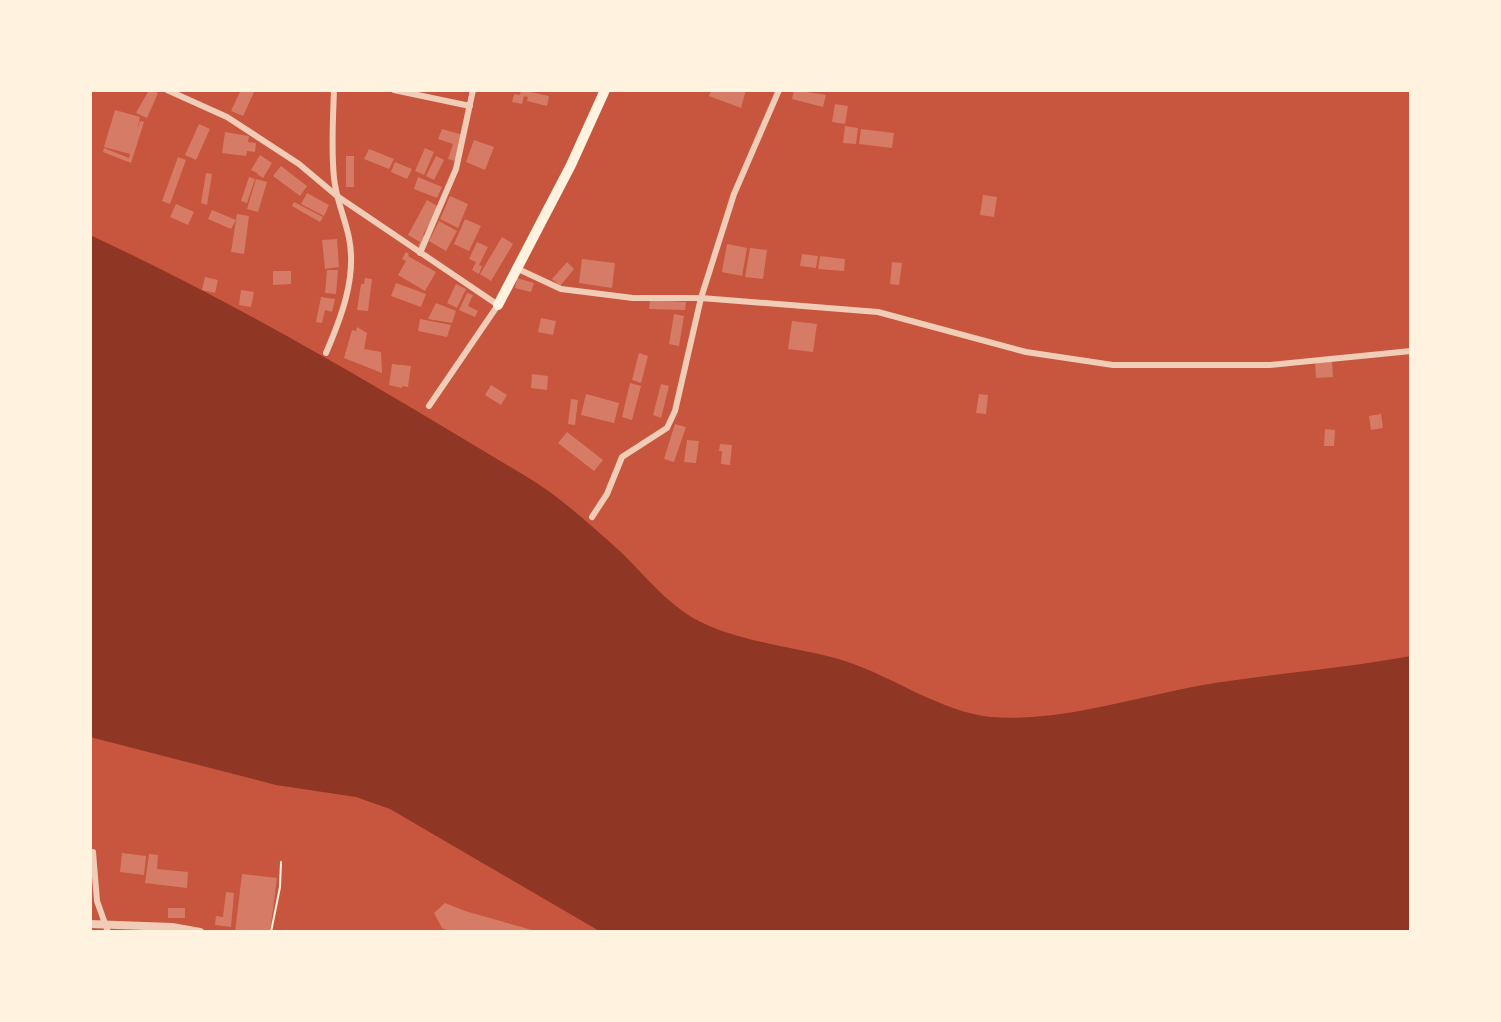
<svg xmlns="http://www.w3.org/2000/svg" width="1501" height="1022" font-family="'Golos Text',sans-serif">
<rect width="100%" height="100%" fill="#c8553d"/>
<path fill="#8f3625" d="M90,235C243,306 388,393 532,480C565,501 594,528 623,554C645,576 666,602 693,618C740,644 798,646 848,662C895,678 942,712 991,717C1063,723 1144,694 1215,683C1280,673 1346,668 1411,656V932H601L390,809L356,797L276,785L90,737Z"/>
<g fill="#d67c66">
<polygon points="149,90 158,93 147,118 136,113"/>
<polygon points="241,90 255,90 243,116 231,111"/>
<polygon points="521,90 549,96 547,106 527,101 528,97 524,96 522,104 512,102 514,94 520,95"/>
<polygon points="711,90 746,90 741,108 709,96"/>
<polygon points="794,90 826,95 823,107 792,99"/>
<polygon points="835,104 848,106 845,124 832,122"/>
<polygon points="115,110 140,117 137,130 140,121 144,122 131,163 103,152 104,148 129,158 130,154 104,147"/>
<polygon points="199,124 210,129 196,160 185,155"/>
<polygon points="845,126 858,128 856,144 843,143"/>
<polygon points="442,129 463,135 455,161 448,159 453,144 438,139"/>
<polygon points="861,129 894,133 892,148 859,144"/>
<polygon points="225,132 249,136 248,142 256,143 255,152 247,151 246,156 222,153"/>
<polygon points="474,140 494,147 485,170 466,162"/>
<polygon points="425,148 434,152 424,175 415,171"/>
<polygon points="369,149 394,159 389,169 364,159"/>
<polygon points="260,155 272,163 263,178 257,174 258,170 257,173 251,170"/>
<rect x="346" y="156" width="8" height="31"/>
<polygon points="436,156 444,160 434,180 426,176"/>
<polygon points="178,157 186,160 170,204 162,201"/>
<polygon points="395,162 412,169 407,179 391,172"/>
<polygon points="281,166 307,186 300,196 273,176"/>
<polygon points="206,173 212,174 207,205 201,203"/>
<polygon points="249,177 255,179 247,203 241,201"/>
<polygon points="418,177 442,187 437,198 414,189"/>
<polygon points="256,179 267,182 258,212 247,209"/>
<polygon points="307,193 329,205 324,216 301,204"/>
<polygon points="983,195 997,197 994,217 980,215"/>
<polygon points="450,196 468,204 458,228 440,219"/>
<polygon points="427,200 439,207 423,235 427,237 420,247 418,246 420,242 408,235"/>
<polygon points="294,202 323,217 320,222 292,206"/>
<polygon points="176,204 194,212 188,225 170,217"/>
<polygon points="212,210 236,220 231,229 208,219"/>
<polygon points="237,214 249,216 244,254 231,252"/>
<polygon points="465,219 481,226 469,251 454,244"/>
<polygon points="439,221 457,231 446,251 429,241"/>
<polygon points="502,237 513,244 491,281 480,274"/>
<polygon points="337,239 339,267 325,269 322,240"/>
<polygon points="477,242 488,247 479,265 482,266 479,274 472,270 476,262 469,259"/>
<polygon points="727,244 747,248 742,276 722,272"/>
<polygon points="750,248 767,250 763,279 745,277"/>
<polygon points="406,252 409,254 408,256 436,272 425,291 398,275 406,261 402,259"/>
<polygon points="802,254 818,256 816,268 800,266"/>
<polygon points="820,256 845,259 844,271 818,269"/>
<polygon points="582,259 615,263 612,288 579,283"/>
<polygon points="567,262 574,269 560,286 552,279"/>
<polygon points="892,262 902,263 899,285 890,284"/>
<polygon points="327,270 338,270 336,294 325,293"/>
<polygon points="273,271 291,271 291,284 273,285"/>
<polygon points="205,277 218,280 215,293 202,290"/>
<polygon points="365,278 372,279 368,311 357,310 361,284 364,284"/>
<polygon points="517,278 534,283 531,292 515,288"/>
<polygon points="396,283 426,294 421,307 391,296"/>
<polygon points="456,284 466,289 457,308 447,303"/>
<polygon points="241,290 254,292 251,307 239,305"/>
<polygon points="467,293 473,295 468,306 478,311 475,317 459,310"/>
<polygon points="321,297 335,299 332,312 325,310 322,323 316,322"/>
<polygon points="650,300 686,302 685,310 649,309"/>
<polygon points="436,303 456,311 452,323 428,319"/>
<polygon points="674,314 684,316 679,346 669,344"/>
<polygon points="541,318 556,321 553,335 538,332"/>
<polygon points="420,319 451,325 447,337 418,331"/>
<polygon points="792,321 817,324 813,352 788,349"/>
<polygon points="357,327 367,333 364,349 381,352 382,373 344,358 352,330 356,331"/>
<polygon points="639,353 648,356 641,383 632,380"/>
<polygon points="1332,361 1333,377 1316,378 1315,362"/>
<polygon points="392,364 411,366 408,387 402,386 402,388 389,385"/>
<polygon points="532,374 548,376 547,390 531,388"/>
<polygon points="630,383 641,386 632,420 622,417"/>
<polygon points="661,384 669,386 661,418 653,415"/>
<polygon points="491,385 507,395 501,405 485,395"/>
<polygon points="586,394 619,403 614,423 581,415"/>
<polygon points="979,394 988,395 986,414 976,413"/>
<polygon points="571,399 578,400 575,425 568,424"/>
<polygon points="1381,414 1383,428 1371,430 1369,416"/>
<polygon points="675,424 686,427 674,462 664,459"/>
<polygon points="1325,429 1335,430 1334,446 1324,446"/>
<polygon points="567,432 603,460 594,471 558,443"/>
<polygon points="687,440 699,441 696,463 684,462"/>
<polygon points="720,444 732,445 730,465 721,464 722,451 719,451"/>
<polygon points="122,853 146,856 144,875 120,872"/>
<polygon points="149,854 158,855 157,869 188,872 187,888 145,883"/>
<polygon points="242,874 277,878 270,932 235,932"/>
<polygon points="226,892 234,893 231,927 215,925 216,916 223,917"/>
<polygon points="445,903 465,911 539,932 451,932 442,928 434,913"/>
<rect x="168" y="908" width="17" height="10"/>
</g>
<g fill="none" stroke-linecap="round" stroke-linejoin="round">
<polyline stroke="#fff3e0" stroke-width="2" points="271,932 280,887 281,862"/>
<g stroke="#f1ccb7" stroke-width="6">
<polyline points="167,90 227,117 299,164 337,196 498,305 429,406"/>
<polyline points="394,90 470,106"/>
<polyline points="420,253 456,169 473,90"/>
<polyline points="516,268 561,289 633,298 701,298 878,312 1026,352 1113,365 1269,365 1411,351"/>
<path d="M326,353C341,318 357,277 349,238C345,218 336,199 334,178C331,149 333,119 334,90"/>
<polyline points="592,517 607,494 622,457 667,428 675,411 701,298 734,194 779,90"/>
<polyline points="93,852 97,901 108,932"/>
</g>
<polyline stroke="#f1ccb7" stroke-width="8" points="90,924 172,927 200,932"/>
<polyline stroke="#fff3e0" stroke-width="10" points="498,305 571,165 605,90"/>
</g>
<rect width="1501" height="1022" fill="none" stroke="#fff3e0" stroke-width="184"/>
</svg>
